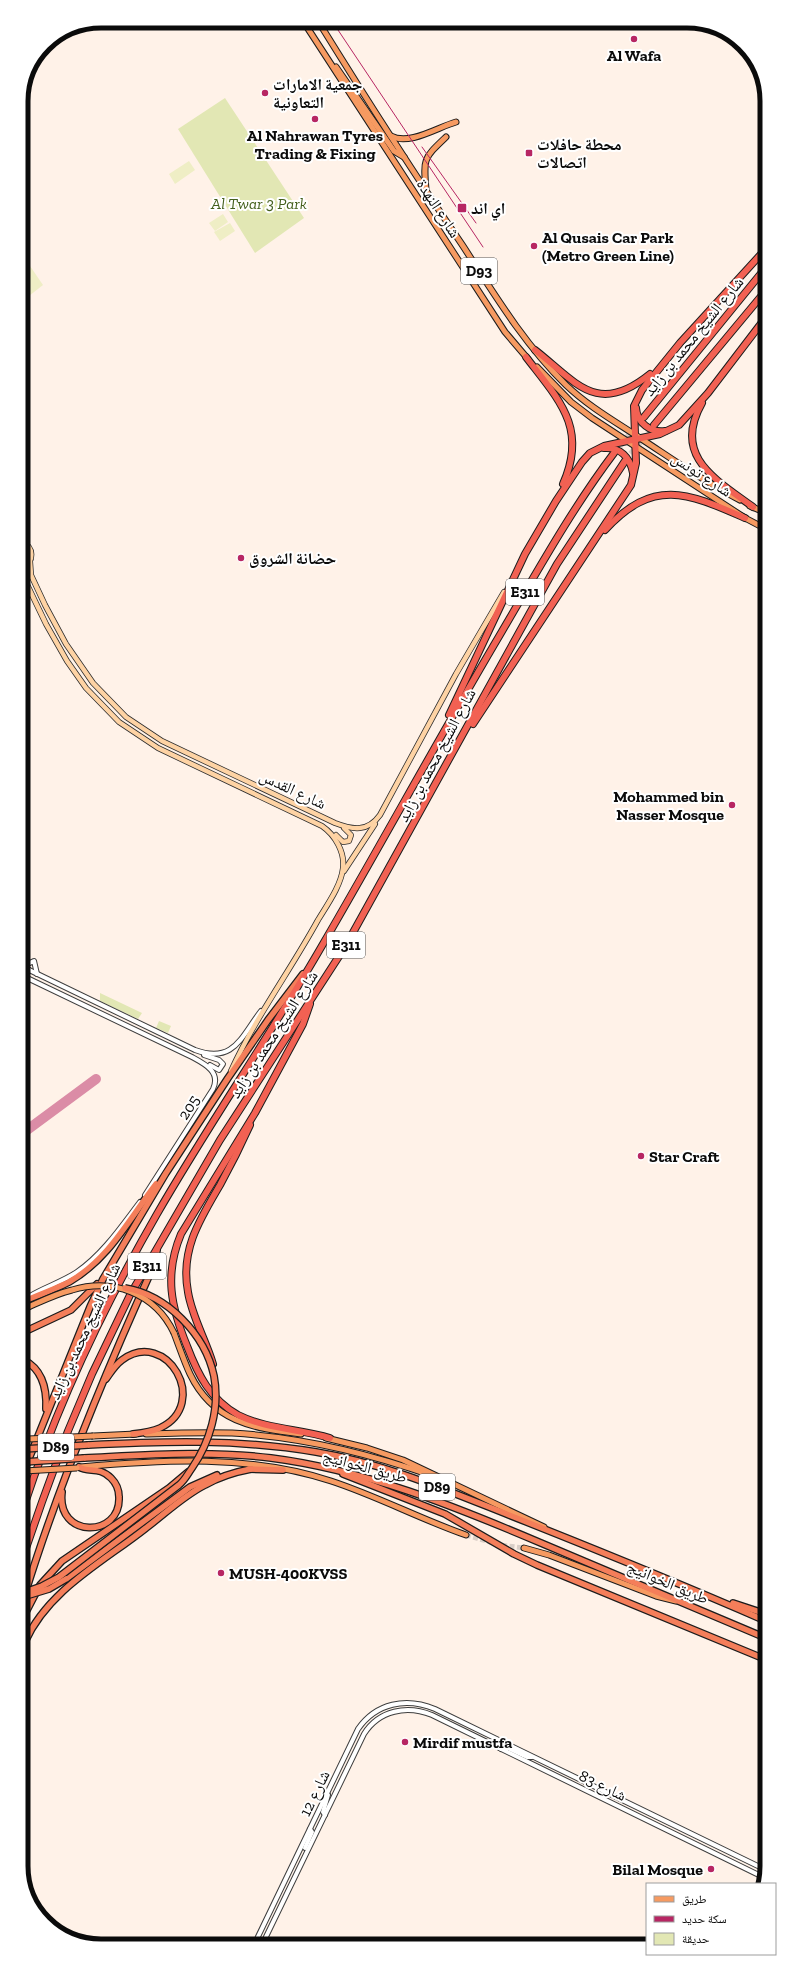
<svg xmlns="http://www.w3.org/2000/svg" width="788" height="1967" font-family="'Zilla Slab','Noto Naskh Arabic',serif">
<rect width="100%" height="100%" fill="#fff2e8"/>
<g fill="#e2e7b4">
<polygon points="225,98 304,218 255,253 178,129"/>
<polygon points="100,993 142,1013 138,1019 100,1001"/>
<polygon points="159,1021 171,1026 168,1033 156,1028"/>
</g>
<g fill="#efeec5">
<polygon points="189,161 195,170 175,184 169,174"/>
<polygon points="223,214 228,222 215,231 209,223"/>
<polygon points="230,223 235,231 220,241 214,232"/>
<polygon points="30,266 43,285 29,296 22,286 22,272"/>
</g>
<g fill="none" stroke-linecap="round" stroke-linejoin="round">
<polyline stroke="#db8ca6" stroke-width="10" points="23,1133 96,1079"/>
<polyline stroke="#dacfc7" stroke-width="5" stroke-dasharray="5 2.5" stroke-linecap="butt" points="466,1535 500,1545 524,1548"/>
<g stroke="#dacfc7" stroke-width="6" stroke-dasharray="6 3" stroke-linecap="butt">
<polyline points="614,453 644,417"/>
<polyline points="625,461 654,425"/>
</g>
<g stroke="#3e3e3e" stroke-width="6">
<g id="tertiary">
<polyline points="23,966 34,961 37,974"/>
<path d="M23,967L195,1050C234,1064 241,1037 261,1011"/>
<polyline points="23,972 27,973 29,970"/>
<path d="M23,976L192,1057C205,1064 221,1072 213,1089L145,1195"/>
<polyline points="204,1055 219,1060 223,1064 219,1070 210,1065"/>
<path d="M30,1296C45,1287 62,1282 77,1272C103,1254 121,1227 140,1202"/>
<polyline points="501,1749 504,1746 527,1757 532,1757"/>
<polyline points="325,1815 323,1812 328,1795"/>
<polyline points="305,1848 312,1832 310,1829"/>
<path d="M254,1945L358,1729C376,1703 406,1697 435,1709L766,1870"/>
<path d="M262,1945L364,1734C379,1710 407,1705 432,1715L763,1877"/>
</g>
</g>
<g stroke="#2d2d2d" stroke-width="6">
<g id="secondary">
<path d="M22,542C34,547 35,562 22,567"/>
<path d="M30,561L31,575L45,605L66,644L93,683L126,717L162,741L335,823C353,830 368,832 380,815L456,674L504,592"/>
<path d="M22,574L46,624L67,661L86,688L119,722L158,748L322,826C335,835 345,852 343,868C341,886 327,905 318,920C290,971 255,1018 231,1071"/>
<polyline points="336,835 343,842 349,841 351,835 344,828"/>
<polyline points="344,871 375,824"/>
</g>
</g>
<g stroke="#1c1c1c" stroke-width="7">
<g id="primary">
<polyline points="303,21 505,332 528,359"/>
<path d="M318,21C365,97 413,172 463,246C494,294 525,345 566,385C589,407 616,422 643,440C675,461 706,483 740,500"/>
<polyline points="336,67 394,151 404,157"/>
<path d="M391,136C409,146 438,127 456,122"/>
<path d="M426,189C423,158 424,158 446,137"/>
<polyline points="537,367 571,402 592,418 745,518 764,528"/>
<polyline points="750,506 764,512"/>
<path d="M174,1333C179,1346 184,1361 190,1374C213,1422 252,1428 301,1434"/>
<path d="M146,1434C175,1433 203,1432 232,1433C301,1437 368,1453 433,1476"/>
<polyline points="93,1436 136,1434"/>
<polyline points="326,1438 367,1448 403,1460 544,1527"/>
<polyline points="24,1440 25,1440"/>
<path d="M80,1467C163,1460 251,1454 331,1481C377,1496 420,1519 466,1535"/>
<polyline points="524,1548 549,1555 656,1596 676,1601"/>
</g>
</g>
<g stroke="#1c1c1c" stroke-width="8">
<g id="trunk">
<path d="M24,1301C39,1295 55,1289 69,1282C109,1259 129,1219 156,1184"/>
<polyline points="24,1332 71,1310 97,1284"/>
<path d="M24,1360C43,1370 47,1389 46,1409"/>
<path d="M106,1379C111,1372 115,1365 122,1360C167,1327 211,1404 160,1428C151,1432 142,1433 133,1434"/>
<path d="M88,1445C165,1441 239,1439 316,1452C383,1463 446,1490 509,1515C595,1549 681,1584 766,1621"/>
<path d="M84,1458C146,1455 208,1450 271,1458C365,1470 454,1506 541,1543C616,1574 691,1606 766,1638"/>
<polyline points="249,1469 283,1470"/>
<polyline points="24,1471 90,1307 103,1279 166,1173 228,1078 268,1020 303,974"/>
<polyline points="343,1474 445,1514 514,1554 537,1565 767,1660"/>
<path d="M62,1492C56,1539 121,1538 119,1497C119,1490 116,1483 111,1478C99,1466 89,1473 79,1467"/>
<polyline points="66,1579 190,1487 217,1475"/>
<path d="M25,1594C60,1481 105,1373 154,1265L157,1250"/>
<polyline points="733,1603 766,1614"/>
<polyline points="25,1614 40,1585 62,1561 169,1488 188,1472"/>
<path d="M25,1642C48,1590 103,1562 146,1528C165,1514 183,1496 205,1485C219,1477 235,1472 251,1469"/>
</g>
</g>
<g stroke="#1c1c1c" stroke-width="8">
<g id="motorway">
<path d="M535,350C576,382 597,417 650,374"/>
<path d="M526,357C559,400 588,428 563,484"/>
<path d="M702,403C672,456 715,479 753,507"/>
<path d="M636,408C637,423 651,433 665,431"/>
<polyline points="644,417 763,271"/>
<polyline points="654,425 763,294"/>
<path d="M604,448C620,447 630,457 633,473"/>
<path d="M605,530C654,477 688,493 745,518"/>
<polyline points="449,715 525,554 556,501 582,462 590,453 604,446 660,434 679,425 708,393 763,321"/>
<polyline points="473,724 631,485 636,463 634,406 642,390 680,343 763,252"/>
<path d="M310,1004L303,1024L255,1113L181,1234C164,1275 171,1307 187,1346C198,1375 210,1399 238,1415C266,1429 300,1429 330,1438"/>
<path d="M213,1364C206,1340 192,1317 188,1292C180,1250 200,1219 220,1185C231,1165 241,1145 250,1125"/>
<path d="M24,1506C57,1405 104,1306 157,1214C210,1122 270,1036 323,944C383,841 440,736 501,633C537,572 571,510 614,453"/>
<polyline points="24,1554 42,1502 68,1431 92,1374 130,1295 220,1140 345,947 557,564 625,461"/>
</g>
</g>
<use href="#tertiary" stroke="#fff" stroke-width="4"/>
<use href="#secondary" stroke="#fed3a4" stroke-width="4.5"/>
<use href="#primary" stroke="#f69a61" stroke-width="5"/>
<use href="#trunk" stroke="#f47e5a" stroke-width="5.5"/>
<use href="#motorway" stroke="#f26153" stroke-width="6"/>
<g stroke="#b72663" stroke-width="1">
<polyline points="332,21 483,247"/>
<polyline points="422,147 476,223"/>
</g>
<g stroke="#1c1c1c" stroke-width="7" stroke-linecap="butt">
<g id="primary-bridge">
<path d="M24,1309C40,1302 55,1294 72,1290C113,1278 155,1293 174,1333"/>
<polyline points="28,1439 93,1436"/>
<polyline points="24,1471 77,1468"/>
</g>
</g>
<g stroke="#1c1c1c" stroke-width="8" stroke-linecap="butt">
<g id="trunk-bridge">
<polyline points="24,1449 88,1445"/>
<polyline points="24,1462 84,1458"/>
<path d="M25,1592L42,1586L59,1577L179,1485C185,1480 187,1475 192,1468C210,1442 220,1408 214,1376C205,1334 167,1295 125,1288"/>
<polyline points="29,1595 49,1589 66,1579"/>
</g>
</g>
<use href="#primary-bridge" stroke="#f69a61" stroke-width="5"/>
<use href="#trunk-bridge" stroke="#f47e5a" stroke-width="5.5"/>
</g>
<g fill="#b72663" stroke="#fff" stroke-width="1.5">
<circle cx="634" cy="39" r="4"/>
<circle cx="265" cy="93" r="4"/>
<circle cx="315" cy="119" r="4"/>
<rect x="525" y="149" width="8" height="8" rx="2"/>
<rect x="457" y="203" width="10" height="10" rx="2"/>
<circle cx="534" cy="246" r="4"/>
<circle cx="241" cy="558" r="4"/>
<circle cx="732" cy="805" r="4"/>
<circle cx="641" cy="1156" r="4"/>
<circle cx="221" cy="1573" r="4"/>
<circle cx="405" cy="1742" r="4"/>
<circle cx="711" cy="1869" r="4"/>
</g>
<g text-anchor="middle" stroke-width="4" stroke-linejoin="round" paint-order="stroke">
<g fill="#fff" stroke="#545454" stroke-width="1">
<rect x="461" y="258" width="36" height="26" rx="3"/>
<rect x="506" y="579" width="38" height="26" rx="3"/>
<rect x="327" y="932" width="38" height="26" rx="3"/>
<rect x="128" y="1253" width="38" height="26" rx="3"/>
<rect x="38" y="1434" width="36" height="26" rx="3"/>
<rect x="419" y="1474" width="36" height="26" rx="3"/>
</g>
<g font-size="15" font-weight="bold" fill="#0b0b0b">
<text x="479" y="276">D93</text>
<text x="525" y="597">E311</text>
<text x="346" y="950">E311</text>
<text x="147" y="1271">E311</text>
<text x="56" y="1452">D89</text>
<text x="437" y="1492">D89</text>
</g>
<g font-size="16" font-weight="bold" fill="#0b0b0b" stroke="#fff" text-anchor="start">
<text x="634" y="61" text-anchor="middle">Al Wafa</text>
<text x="273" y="90">جمعية الامارات<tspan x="273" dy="18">التعاونية</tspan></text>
<text x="315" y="141" text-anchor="middle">Al Nahrawan Tyres<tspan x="315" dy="18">Trading &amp; Fixing</tspan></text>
<text x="537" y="150">محطة حافلات<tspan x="537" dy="18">اتصالات</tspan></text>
<text x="471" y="214">اي اند</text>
<text x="542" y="243">Al Qusais Car Park<tspan x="542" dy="18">(Metro Green Line)</tspan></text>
<text x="249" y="564">حضانة الشروق</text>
<text x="724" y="802" text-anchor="end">Mohammed bin<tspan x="724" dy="18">Nasser Mosque</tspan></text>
<text x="649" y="1162">Star Craft</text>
<text x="229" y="1579">MUSH-400KVSS</text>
<text x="413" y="1748">Mirdif mustfa</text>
<text x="703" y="1875" text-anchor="end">Bilal Mosque</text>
</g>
<g font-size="16" font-style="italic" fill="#44601d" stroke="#fff">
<text x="259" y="209">Al Twar 3 Park</text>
</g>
<g font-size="16" fill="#0b0b0b" stroke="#fff">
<text transform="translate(439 208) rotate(57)" y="6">شارع النهدة</text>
<text transform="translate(693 336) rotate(-51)" y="6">شارع الشيخ محمد بن زايد</text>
<text transform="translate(702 474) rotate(33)" y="6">شارع تونس</text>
<text transform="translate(436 755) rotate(-62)" y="6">شارع الشيخ محمد بن زايد</text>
<text transform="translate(293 789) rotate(25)" y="6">شارع القدس</text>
<text transform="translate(273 1034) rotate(-57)" y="6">شارع الشيخ محمد بن زايد</text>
<text transform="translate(188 1107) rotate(-58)" y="6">205</text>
<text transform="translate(84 1331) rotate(-65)" y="6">شارع الشيخ محمد بن زايد</text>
<text transform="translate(365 1466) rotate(15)" y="6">طريق الخوانيج</text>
<text transform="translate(668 1582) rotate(23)" y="6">طريق الخوانيج</text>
<text transform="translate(603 1785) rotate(26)" y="6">شارع 83</text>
<text transform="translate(314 1793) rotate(-64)" y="6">شارع 12</text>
</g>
</g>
<path d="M0 0H788V1967H0ZM101 28H687A73 73 0 0 1 760 101V1866A73 73 0 0 1 687 1939H101A73 73 0 0 1 28 1866V101A73 73 0 0 1 101 28Z" fill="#fff" fill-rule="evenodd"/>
<path fill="none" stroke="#0b0b0b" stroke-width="5" d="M101 28H687A73 73 0 0 1 760 101V1866A73 73 0 0 1 687 1939H101A73 73 0 0 1 28 1866V101A73 73 0 0 1 101 28Z"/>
<rect x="646" y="1883" width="130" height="72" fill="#ffffff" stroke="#9d9d9d"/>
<rect x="654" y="1896" width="20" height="6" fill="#f69a61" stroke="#9d9d9d"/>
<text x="682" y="1903" font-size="12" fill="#0b0b0b">طريق</text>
<rect x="654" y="1916" width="20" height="6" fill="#b72663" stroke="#9d9d9d"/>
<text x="682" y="1923" font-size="12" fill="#0b0b0b">سكة حديد</text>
<rect x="654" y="1933" width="20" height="12" fill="#e2e7b4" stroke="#9d9d9d"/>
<text x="682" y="1943" font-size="12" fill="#0b0b0b">حديقة</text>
</svg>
